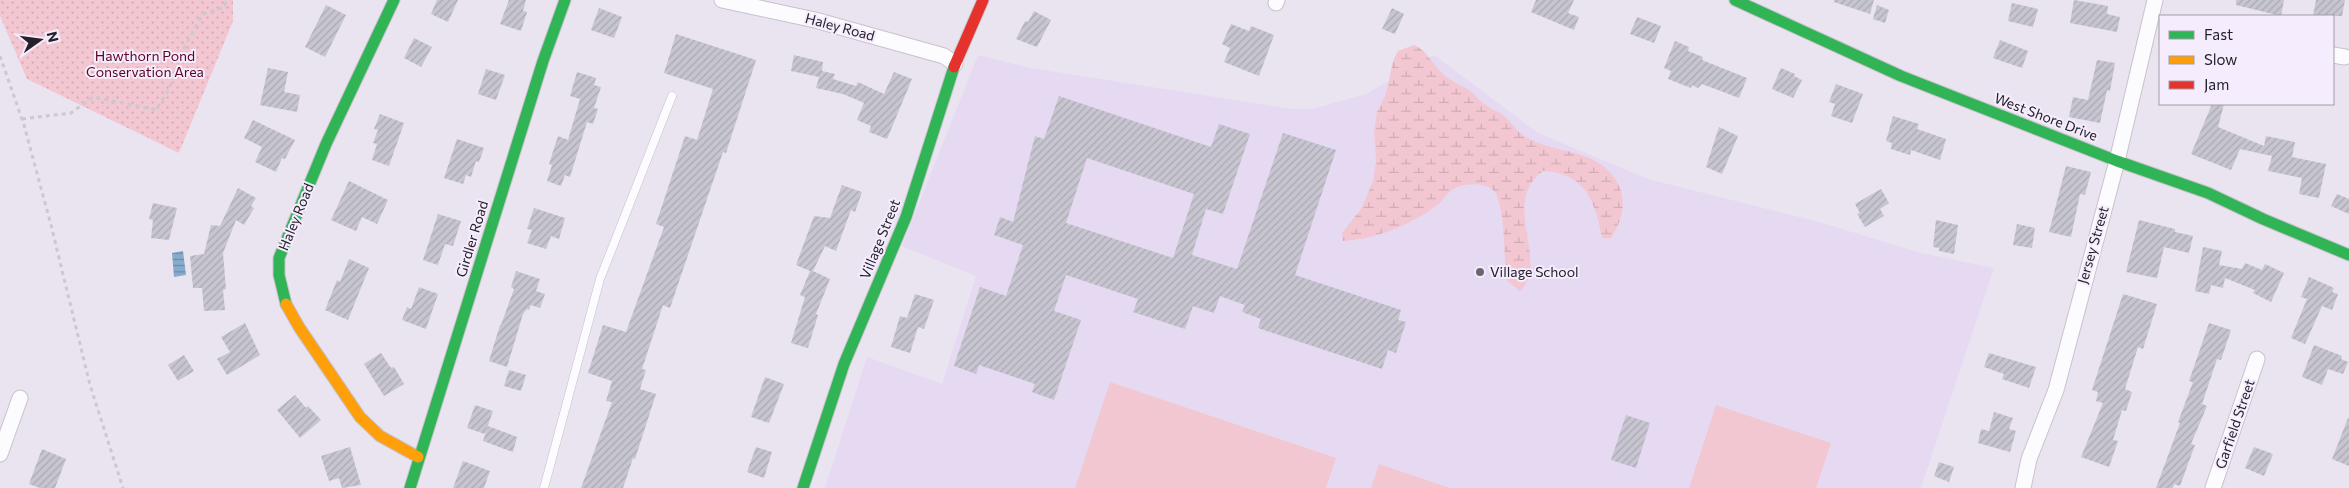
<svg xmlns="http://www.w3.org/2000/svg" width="2349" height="488" font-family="Commissioner,sans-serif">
<defs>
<pattern id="wetland-marsh" width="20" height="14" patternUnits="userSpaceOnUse" patternTransform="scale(1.25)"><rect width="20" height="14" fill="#f3c7d2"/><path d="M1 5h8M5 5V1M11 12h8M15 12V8" fill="none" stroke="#d0abb4"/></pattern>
<pattern id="park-dots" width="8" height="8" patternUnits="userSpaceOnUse" patternTransform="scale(1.25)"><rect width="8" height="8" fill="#f3c7d2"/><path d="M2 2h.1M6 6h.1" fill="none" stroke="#d0abb4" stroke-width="1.8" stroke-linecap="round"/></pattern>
<pattern id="water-rules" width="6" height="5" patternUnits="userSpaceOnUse" patternTransform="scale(1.25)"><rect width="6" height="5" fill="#86abcd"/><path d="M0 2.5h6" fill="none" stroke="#6d8ba6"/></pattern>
<pattern id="building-hatch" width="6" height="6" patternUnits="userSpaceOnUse" patternTransform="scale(1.25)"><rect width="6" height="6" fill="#c7c5d0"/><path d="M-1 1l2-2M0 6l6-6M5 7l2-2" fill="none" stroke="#aba9b3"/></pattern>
</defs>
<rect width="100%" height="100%" fill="#eae4f1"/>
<polygon fill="#e6daf2" points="978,55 1030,68 1292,109 1312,109 1366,94 1434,55 1538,133 1648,179 1819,222 1921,253 1994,268 1921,488 825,488 867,357 942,384 976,276 902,246"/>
<path fill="url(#wetland-marsh)" d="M1414,45C1427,50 1432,64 1443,74C1450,81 1460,84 1469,90C1475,94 1479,101 1486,105C1491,109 1497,111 1502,114C1510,121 1516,130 1524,136C1554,155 1598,147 1617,182C1628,201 1622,223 1610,239L1602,238C1595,202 1586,173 1543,171C1499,203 1551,261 1520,291L1507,281C1503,256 1506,216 1496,194C1490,182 1468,183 1458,187C1447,191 1444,201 1435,207C1408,226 1376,239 1343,241L1342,233L1361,209L1373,181L1376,161L1374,131L1377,112L1386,94L1393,61L1398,51Z"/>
<polygon fill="url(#park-dots)" points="0,0 233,0 233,21 179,153 27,79 0,16"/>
<g fill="#f3c7d2">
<polygon points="1110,382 1336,458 1326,488 1075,488"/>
<polygon points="1716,405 1831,443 1816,488 1689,488"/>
<polygon points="1379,464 1450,488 1371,488"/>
</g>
<polygon fill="url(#water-rules)" points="183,251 186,275 174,277 172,253"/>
<g fill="url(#building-hatch)" fill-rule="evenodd">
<polygon points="437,0 458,0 448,22 431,14"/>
<polygon points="509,0 526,0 523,11 527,12 521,31 500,24"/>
<polygon points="1536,0 1574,0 1568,13 1579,17 1574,30 1531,12"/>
<polygon points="1834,0 1874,0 1870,14 1834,2"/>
<polygon points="2074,0 2108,6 2107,14 2120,17 2117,32 2070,23"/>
<polygon points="2236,0 2284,0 2281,16 2236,5"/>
<polygon points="2316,0 2345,0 2342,16 2313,16"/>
<polygon points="2012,3 2038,9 2033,27 2008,21"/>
<polygon points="326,5 346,15 325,57 305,47"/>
<polygon points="1877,5 1889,10 1885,23 1873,19"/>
<polygon points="599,8 622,17 614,38 591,30"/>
<polygon points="1392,8 1404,14 1395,34 1382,29"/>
<polygon points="1034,11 1051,20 1037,47 1016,39 1025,21 1028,22"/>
<polygon points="1637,17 1661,26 1654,43 1630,34"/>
<polygon points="1231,24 1249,31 1251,26 1274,35 1259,76 1224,62 1230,48 1222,44"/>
<polygon points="676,34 756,60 726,153 723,152 670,308 663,305 642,369 646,370 640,389 656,394 635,459 633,458 623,488 581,488 612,402 606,401 612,381 588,373 603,325 626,332 664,227 656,224 685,136 697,140 713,89 664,73"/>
<polygon points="414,38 432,47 421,67 404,58"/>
<polygon points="2000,40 2028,51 2022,68 1993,58"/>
<polygon points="1675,41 1689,47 1688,51 1703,57 1702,60 1747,78 1739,98 1702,84 1698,88 1692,85 1691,88 1668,79 1671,71 1664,68"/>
<polygon points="794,55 823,62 822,71 835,74 833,79 856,86 858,82 884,94 894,72 912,79 887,139 869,132 871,126 857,120 864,103 843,94 816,88 819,77 791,71"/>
<polygon points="2097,60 2115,63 2110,91 2107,90 2100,123 2069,117 2073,97 2088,100"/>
<polygon points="268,68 288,72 284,92 300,95 297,112 260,105"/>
<polygon points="1781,68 1795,74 1794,76 1802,80 1793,98 1772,89"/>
<polygon points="486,69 505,75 496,100 478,94"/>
<polygon points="577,72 596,78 594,85 601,87 594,108 598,109 593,124 587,122 570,177 565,175 561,186 547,181 552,165 549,164 558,136 568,140 580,99 570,96"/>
<polygon points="1836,84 1863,94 1852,123 1831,116 1835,104 1829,102"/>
<path d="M1059,96L1211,147L1219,124L1250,134L1223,214L1206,209L1192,255L1237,269L1283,133L1336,150L1295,275L1401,310L1398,320L1406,322L1396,353L1388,350L1382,369L1258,328L1261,319L1242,312L1245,305L1220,296L1214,313L1193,306L1185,329L1133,312L1138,299L1066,275L1054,311L1081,320L1054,400L1032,392L1035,384L979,365L976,374L954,366L980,287L1006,296L1023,245L994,235L1000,217L1013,222L1035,136L1044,139ZM1087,158L1194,194L1173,258L1066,223Z"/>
<polygon points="2212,104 2224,104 2218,127 2264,146 2266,136 2295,142 2292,157 2326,164 2319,198 2299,194 2302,178 2268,171 2272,156 2240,149 2231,170 2191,154"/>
<polygon points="380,114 404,123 389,166 372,160 377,144 373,143 378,130 374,129"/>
<polygon points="1893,116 1919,124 1917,129 1946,139 1940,160 1911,150 1910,155 1891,149 1892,143 1886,141"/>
<polygon points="253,120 295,140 285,159 282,158 276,172 255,162 262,147 244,138"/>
<polygon points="1719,127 1738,136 1722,174 1706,167"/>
<polygon points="457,139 484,148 479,162 476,161 471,177 466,175 463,184 444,178"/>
<polygon points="2066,166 2091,172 2085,195 2080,194 2071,237 2049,232"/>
<polygon points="349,181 388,200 377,224 362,217 356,231 331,220"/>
<polygon points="842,185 862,192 855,212 851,210 836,251 825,246 813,271 830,279 816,314 818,315 808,348 791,343 805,297 800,295 810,271 796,265 814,216 830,218"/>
<polygon points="238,188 256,198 251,206 254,208 244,225 236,220 223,253 226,289 223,290 225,310 204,311 202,288 193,288 190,256 204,254 211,225 220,226"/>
<polygon points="1881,189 1889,203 1880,209 1884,216 1865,227 1857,214 1860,213 1855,204"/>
<polygon points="2337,194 2349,199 2349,214 2331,206"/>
<polygon points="153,203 177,208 169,240 151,238 153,220 149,219"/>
<polygon points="534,208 565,218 559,239 551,236 546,249 527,243 532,230 527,229"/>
<polygon points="438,214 461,221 453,246 445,244 438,265 423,260"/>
<polygon points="1936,220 1958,225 1954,254 1939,251 1939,248 1933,247"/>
<polygon points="2139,220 2175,229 2175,232 2193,236 2189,253 2164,247 2157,278 2126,272"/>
<polygon points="2017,224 2035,228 2032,248 2013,245"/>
<polygon points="2203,247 2222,251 2219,265 2242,269 2245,263 2262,270 2265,264 2284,273 2271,302 2253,293 2255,290 2225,278 2223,288 2211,285 2209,294 2195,291"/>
<polygon points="349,259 369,268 348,320 325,310 337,280 340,282"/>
<polygon points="516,271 540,279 536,291 545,294 540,308 531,305 529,310 527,309 523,314 507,367 489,361 500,325 501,325 514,289 511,287"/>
<polygon points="2309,277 2334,288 2332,292 2338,294 2332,310 2322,306 2305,344 2291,338 2307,299 2301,297"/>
<polygon points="419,287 438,294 426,329 402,320 407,307 411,309"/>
<polygon points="915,294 934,300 924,329 918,327 910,353 891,347 900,316 907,318"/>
<polygon points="2123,294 2157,304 2143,349 2138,347 2125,389 2132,392 2126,411 2122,410 2113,440 2118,441 2109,467 2081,457 2103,403 2096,401 2098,392 2092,390"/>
<polygon points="245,323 260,355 227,375 217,359 230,352 221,337"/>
<polygon points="2209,323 2231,330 2221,360 2217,359 2202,404 2207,406 2191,444 2195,445 2180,486 2174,484 2173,488 2156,488 2180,423 2178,422 2193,382 2189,381"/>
<polygon points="2314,345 2342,356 2341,359 2348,362 2343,374 2328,369 2322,385 2302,377"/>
<polygon points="381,353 391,368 394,367 404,384 384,396 364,364"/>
<polygon points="1989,353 2036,367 2029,388 2002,379 2004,374 1984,367"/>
<polygon points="184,355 194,371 178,381 168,365"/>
<polygon points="509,370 526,375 521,391 504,386"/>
<polygon points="765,377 784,384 769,423 751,417"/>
<polygon points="295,395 306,408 308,406 321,420 300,438 277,410"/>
<polygon points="475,405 493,411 485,434 467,428"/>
<polygon points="1994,412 2013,418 2009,429 2016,431 2010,452 1978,443 1981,429 1989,431"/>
<polygon points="1626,415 1650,423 1636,468 1611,460"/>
<polygon points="2348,418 2349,419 2349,466 2332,459"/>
<polygon points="488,426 517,437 513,452 483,441"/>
<polygon points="350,447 361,485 342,488 339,478 329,481 321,456"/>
<polygon points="756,447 772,452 764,478 747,472"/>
<polygon points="2254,447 2273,454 2264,476 2245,468"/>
<polygon points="42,449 66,459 55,488 40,488 29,484"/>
<polygon points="463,461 490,471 484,488 453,488"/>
<polygon points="1939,462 1954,467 1949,482 1934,476"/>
</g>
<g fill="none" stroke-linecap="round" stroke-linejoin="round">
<g stroke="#c8c2cd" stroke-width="9">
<polyline id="lane" points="544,488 600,279 672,96"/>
</g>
<g stroke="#c8c2cd" stroke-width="17">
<g id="street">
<polyline points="722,0 815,20 944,56 955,64"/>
<polyline points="1276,3 1277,0"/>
<polyline points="2333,55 2345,57"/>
<polyline points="0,454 20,398"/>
<polyline points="2023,488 2029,459 2056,390 2117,161 2155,0"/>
<polyline points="2213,488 2257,359"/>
</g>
</g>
<g stroke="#c8c2cd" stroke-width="13">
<g id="fast">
<polyline points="1735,0 1901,76 2117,161 2208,193 2263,219 2349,255"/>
<polyline points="286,304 279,275 279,258 326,144 394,0"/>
<polyline points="410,488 543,61 565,0"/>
<polyline points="803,488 844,364 906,217 954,67"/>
</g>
</g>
<g stroke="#c8c2cd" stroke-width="13">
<polyline id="slow" points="286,304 299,327 360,417 380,436 418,457"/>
</g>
<g stroke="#c8c2cd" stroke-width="13">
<polyline id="jam" points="954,67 983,0"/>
</g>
<g stroke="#cbc9cd" stroke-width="3" stroke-dasharray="4 4" stroke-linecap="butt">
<polyline points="0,56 24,125 51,225 90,385 123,488"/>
<polyline points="22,119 71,113 93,97 156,110 168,91 184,48 203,14 224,7 227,0"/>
</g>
<use href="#lane" stroke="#fcfbfd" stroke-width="8"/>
<use href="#street" stroke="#fcfbfd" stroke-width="15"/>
<use href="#fast" stroke="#30b455" stroke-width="11"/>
<use href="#slow" stroke="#ff9f0a" stroke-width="11"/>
<use href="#jam" stroke="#e5322d" stroke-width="11"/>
</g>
<circle fill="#6a656f" stroke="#f5edfd" stroke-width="2" cx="1480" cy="272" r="5"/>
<g text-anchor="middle" stroke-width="4" stroke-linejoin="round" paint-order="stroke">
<g font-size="14" fill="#252029" stroke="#f5edfd">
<text transform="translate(840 27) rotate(15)" y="5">Haley Road</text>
<text transform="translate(2046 117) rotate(21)" y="5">West Shore Drive</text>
<text transform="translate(296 217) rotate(-68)" y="5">Haley Road</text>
<text transform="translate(472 239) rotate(-73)" y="5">Girdler Road</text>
<text transform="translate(880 239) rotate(-68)" y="5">Village Street</text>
<text transform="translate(2093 245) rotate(-74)" y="5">Jersey Street</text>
<text transform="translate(2235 424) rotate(-71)" y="5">Garfield Street</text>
</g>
<g font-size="14" fill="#5e0420" stroke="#f5edfd">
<text x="145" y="61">Hawthorn Pond<tspan x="145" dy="16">Conservation Area</tspan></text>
</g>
<g font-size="14" fill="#252029" stroke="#f5edfd" text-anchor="start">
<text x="1490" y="277">Village School</text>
</g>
</g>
<rect x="2159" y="15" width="175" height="90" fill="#f5edfd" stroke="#a29ba8"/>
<rect x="2169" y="31" width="25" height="8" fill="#30b455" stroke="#a29ba8"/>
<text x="2204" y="40" font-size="15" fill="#252029">Fast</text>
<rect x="2169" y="56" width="25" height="8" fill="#ff9f0a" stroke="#a29ba8"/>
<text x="2204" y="65" font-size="15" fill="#252029">Slow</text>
<rect x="2169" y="81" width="25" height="8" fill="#e5322d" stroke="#a29ba8"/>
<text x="2204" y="90" font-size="15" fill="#252029">Jam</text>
<g transform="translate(40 40) rotate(76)" stroke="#f5edfd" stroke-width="4" paint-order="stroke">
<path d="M0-4L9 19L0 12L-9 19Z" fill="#252029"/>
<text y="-8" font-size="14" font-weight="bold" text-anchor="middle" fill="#252029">N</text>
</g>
</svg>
